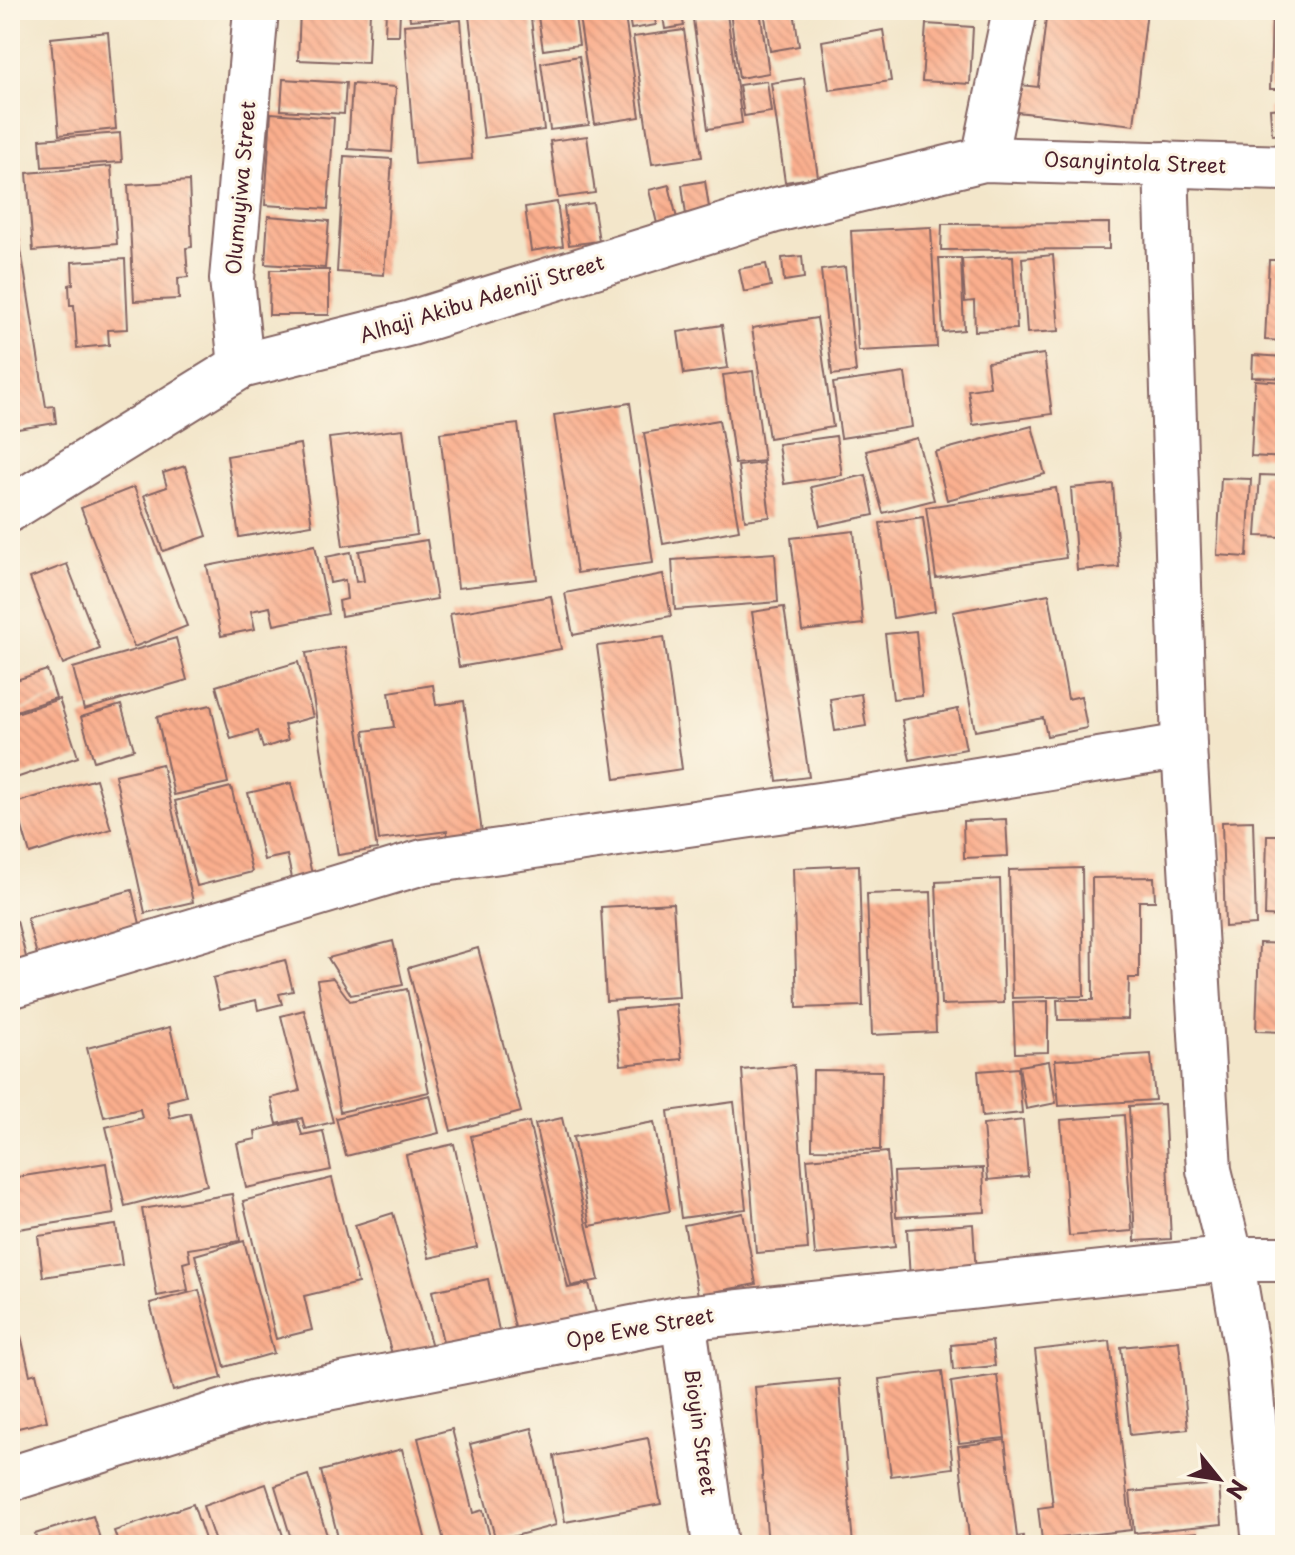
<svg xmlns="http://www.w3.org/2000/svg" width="1295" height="1555" font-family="'Playpen Sans',sans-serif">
<defs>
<pattern id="building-back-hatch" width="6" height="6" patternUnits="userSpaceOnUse" patternTransform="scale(2)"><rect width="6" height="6" fill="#faae8d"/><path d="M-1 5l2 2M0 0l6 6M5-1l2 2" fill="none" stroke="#d8957a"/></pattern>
</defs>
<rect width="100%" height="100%" fill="#fcf5e5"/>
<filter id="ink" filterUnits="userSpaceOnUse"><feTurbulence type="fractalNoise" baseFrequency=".0125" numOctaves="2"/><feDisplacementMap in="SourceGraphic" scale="16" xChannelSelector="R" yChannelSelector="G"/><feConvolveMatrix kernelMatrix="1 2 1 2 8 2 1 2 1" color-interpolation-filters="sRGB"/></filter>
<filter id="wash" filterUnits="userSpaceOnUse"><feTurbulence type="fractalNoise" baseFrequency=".006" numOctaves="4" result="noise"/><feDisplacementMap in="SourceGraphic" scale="32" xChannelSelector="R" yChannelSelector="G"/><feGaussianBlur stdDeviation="1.8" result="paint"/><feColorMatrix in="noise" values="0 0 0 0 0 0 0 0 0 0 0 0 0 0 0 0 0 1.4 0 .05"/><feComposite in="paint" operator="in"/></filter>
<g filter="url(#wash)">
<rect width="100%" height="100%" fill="#f3e6ca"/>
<g id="blocks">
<g fill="url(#building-back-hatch)">
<polygon points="300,10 370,10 368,63 298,60"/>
<polygon points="386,10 400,10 399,35 385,35"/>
<polygon points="409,10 463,10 463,16 410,20"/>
<polygon points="514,10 530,10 544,130 484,138 469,16"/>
<polygon points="537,10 574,10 579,45 543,50"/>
<polygon points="578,10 624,10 640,117 595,124"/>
<polygon points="628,10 654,10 656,25 631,29"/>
<polygon points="662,10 681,10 684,26 665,29"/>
<polygon points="743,10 760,10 769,73 739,78 730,12"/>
<polygon points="764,10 794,10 799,46 770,51"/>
<polygon points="1047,10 1147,10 1134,125 1017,112 1020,85 1038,87"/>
<polygon points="1272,10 1285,10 1285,89 1270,89"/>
<polygon points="727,14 742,123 708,129 693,19"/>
<polygon points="461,20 472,159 415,164 404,25"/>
<polygon points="926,24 973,27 970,84 922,81"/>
<polygon points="684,30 702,157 652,164 633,37"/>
<polygon points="883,30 891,81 829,90 822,41"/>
<polygon points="108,32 116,129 59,135 51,38"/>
<polygon points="579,56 589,125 550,130 541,63"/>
<polygon points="804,78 818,177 785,182 771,83"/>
<polygon points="283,79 346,83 344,114 281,110"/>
<polygon points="767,81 771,112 744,116 739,85"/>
<polygon points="352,84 396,87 392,152 348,149"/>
<polygon points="1285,108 1285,134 1272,135 1270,109"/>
<polygon points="271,113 334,118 328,209 265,205"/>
<polygon points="120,133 122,162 42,167 40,139"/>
<polygon points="587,136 595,193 558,198 550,141"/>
<polygon points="344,156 392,159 384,275 337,272"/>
<polygon points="111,166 117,244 33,251 27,173"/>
<polygon points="189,181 192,247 186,248 188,277 178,278 179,299 134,301 128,185"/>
<polygon points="705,181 712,227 688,230 682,185"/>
<polygon points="669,185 679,227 659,232 649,190"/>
<polygon points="557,202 563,246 531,251 525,207"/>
<polygon points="593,203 599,241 569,245 564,207"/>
<polygon points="10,206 14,206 46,407 54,406 56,423 11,430"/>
<polygon points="268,216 329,221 325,268 265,264"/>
<polygon points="1109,223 1109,249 941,250 942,224"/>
<polygon points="931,227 937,347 858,351 851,231"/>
<polygon points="1053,255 1059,331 1027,333 1022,258"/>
<polygon points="802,256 804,278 784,281 782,258"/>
<polygon points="1013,256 1017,329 975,331 974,301 965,302 962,259"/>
<polygon points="939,258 961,258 964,330 943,332"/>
<polygon points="125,259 128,329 108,330 109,345 77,348 74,305 70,305 69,285 73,284 72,262"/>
<polygon points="1269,260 1285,260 1285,341 1265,340"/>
<polygon points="766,264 771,286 744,292 739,269"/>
<polygon points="845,267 856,372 832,375 821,270"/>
<polygon points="270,270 329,270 329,315 269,315"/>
<polygon points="817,318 833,427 769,438 752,328"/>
<polygon points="722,325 728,368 684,374 678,332"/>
<polygon points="1044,354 1052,414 973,425 968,390 990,387 987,362"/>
<polygon points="1253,355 1285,357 1285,378 1252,377"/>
<polygon points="753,371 764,461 735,464 723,375"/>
<polygon points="905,373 912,427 841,438 833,383"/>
<polygon points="1255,380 1285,382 1285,458 1251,456"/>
<polygon points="630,403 653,563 577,573 554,415"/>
<polygon points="719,420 739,530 663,544 644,433"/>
<polygon points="518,424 537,579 458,588 440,433"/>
<polygon points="1032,426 1045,474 947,500 935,452"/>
<polygon points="403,429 417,535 343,546 329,438"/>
<polygon points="836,436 842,475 784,484 778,444"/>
<polygon points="917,438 934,500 883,513 866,451"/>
<polygon points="300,444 312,525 239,537 227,456"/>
<polygon points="763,463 770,517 745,520 738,466"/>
<polygon points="185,466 207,536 163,551 144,495 167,487 163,473"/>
<polygon points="866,475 874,515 820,526 811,487"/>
<polygon points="1260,475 1285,476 1285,537 1256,536"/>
<polygon points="1221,478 1251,479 1247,557 1217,555"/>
<polygon points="1113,484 1119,567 1077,570 1071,488"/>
<polygon points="134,487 187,626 134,647 81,508"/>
<polygon points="1056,488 1066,558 936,578 926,507"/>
<polygon points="923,517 935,611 893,618 880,523"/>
<polygon points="854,531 863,624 802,631 791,538"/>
<polygon points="427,540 437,599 341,616 339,601 347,599 345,580 330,583 326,557 351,552 356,582 364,581 359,551"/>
<polygon points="315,545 329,614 274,625 270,607 251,611 255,629 221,636 207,566"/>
<polygon points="775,553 778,602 675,610 672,560"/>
<polygon points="67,564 100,649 63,664 30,578"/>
<polygon points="663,574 671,616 573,635 565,593"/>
<polygon points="1049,594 1068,699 1081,696 1087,728 1047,736 1043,718 975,731 953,612"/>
<polygon points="551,596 561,649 459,667 450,614"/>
<polygon points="784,607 809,777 777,781 752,612"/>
<polygon points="916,631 922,696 893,699 885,634"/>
<polygon points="664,637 682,769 615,779 597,646"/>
<polygon points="176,638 187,680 84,710 73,668"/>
<polygon points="345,647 377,849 338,855 306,653"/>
<polygon points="298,662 313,717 284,725 288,740 263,748 258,731 231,739 216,686"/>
<polygon points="47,670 56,698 10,713 10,682"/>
<polygon points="433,685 436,705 464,701 483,840 449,846 447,831 379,840 364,731 394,727 389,692"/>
<polygon points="861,694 866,726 835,731 830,699"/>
<polygon points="59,699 78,757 10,780 10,715"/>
<polygon points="121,705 134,749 94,761 81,717"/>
<polygon points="211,705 228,783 174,795 157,717"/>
<polygon points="958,709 966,749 910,760 902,720"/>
<polygon points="162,764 193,902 145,913 115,775"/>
<polygon points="96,779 111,829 30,854 15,803"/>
<polygon points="291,783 315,887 295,892 287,855 264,860 248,793"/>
<polygon points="231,787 252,872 197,886 175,801"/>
<polygon points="1006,819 1008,856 964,858 963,821"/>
<polygon points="1253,821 1256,925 1225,927 1222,822"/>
<polygon points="1267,835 1285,835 1285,917 1265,916"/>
<polygon points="859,865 863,1006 797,1008 793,868"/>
<polygon points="1082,868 1084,996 1012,998 1009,870"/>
<polygon points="1154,877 1155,901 1139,901 1139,978 1129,978 1128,1019 1058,1020 1057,1000 1093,1000 1092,878"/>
<polygon points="1000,879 1004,1003 941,1005 936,882"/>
<polygon points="132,890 141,928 37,955 27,918"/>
<polygon points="931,892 936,1032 872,1035 867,894"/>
<polygon points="673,903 679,997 606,1001 601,907"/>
<polygon points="17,921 28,965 10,969 10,923"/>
<polygon points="393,941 403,985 351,995 328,958"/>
<polygon points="1259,943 1285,944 1285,1032 1256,1031"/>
<polygon points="478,948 521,1112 451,1131 408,968"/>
<polygon points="285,960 293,991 279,994 282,1004 258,1010 256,1000 220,1009 213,978"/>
<polygon points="333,978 350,1001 407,989 429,1092 340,1112 317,980"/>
<polygon points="1048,1001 1048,1052 1015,1053 1013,1002"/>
<polygon points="676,1004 682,1059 621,1065 615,1010"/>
<polygon points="304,1010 333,1122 305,1129 302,1118 277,1124 271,1098 300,1091 281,1016"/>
<polygon points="170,1027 186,1096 167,1101 170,1118 190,1113 207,1185 125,1206 106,1127 142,1118 140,1109 104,1117 87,1048"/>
<polygon points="1151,1054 1155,1100 1059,1106 1055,1060"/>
<polygon points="1049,1061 1056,1103 1026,1109 1019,1066"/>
<polygon points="794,1065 808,1249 756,1253 742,1070"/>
<polygon points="1018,1068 1022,1113 982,1117 978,1071"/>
<polygon points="813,1070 882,1071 880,1150 812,1149"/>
<polygon points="430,1095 439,1133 346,1156 336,1118"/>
<polygon points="734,1102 746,1209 681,1218 668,1111"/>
<polygon points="1164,1104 1171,1239 1135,1241 1129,1106"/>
<polygon points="1124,1115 1132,1231 1069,1236 1061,1120"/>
<polygon points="562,1118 599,1280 571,1286 535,1124"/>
<polygon points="1023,1120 1028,1176 988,1180 983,1125"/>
<polygon points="298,1121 302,1135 323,1131 331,1170 246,1188 237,1143 256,1139 255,1131"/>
<polygon points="529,1122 568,1288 589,1284 597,1317 517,1336 471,1136"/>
<polygon points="654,1122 670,1211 590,1226 573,1137"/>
<polygon points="454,1144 477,1247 429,1258 406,1155"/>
<polygon points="887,1152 895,1247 815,1255 807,1159"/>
<polygon points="106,1163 114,1214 18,1229 11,1178"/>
<polygon points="983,1168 985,1212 896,1217 894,1172"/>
<polygon points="332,1178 358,1283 304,1296 312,1330 276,1339 243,1201"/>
<polygon points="232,1194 240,1241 188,1249 190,1261 183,1263 188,1290 157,1296 142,1209"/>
<polygon points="393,1213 433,1350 394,1361 355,1225"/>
<polygon points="743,1213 756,1284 698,1295 684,1225"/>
<polygon points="973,1224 976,1275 910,1279 907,1229"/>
<polygon points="116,1225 122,1265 43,1277 38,1236"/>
<polygon points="244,1241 274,1353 225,1367 195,1255"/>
<polygon points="10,1270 18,1299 12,1301 18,1324 10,1327"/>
<polygon points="488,1279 501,1340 445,1352 432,1291"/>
<polygon points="199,1290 222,1378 173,1391 150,1303"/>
<polygon points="21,1336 30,1375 36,1373 47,1421 10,1430 10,1339"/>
<polygon points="992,1341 995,1366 953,1370 951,1345"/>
<polygon points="1110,1341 1131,1530 1042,1540 1038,1508 1053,1506 1035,1350"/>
<polygon points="1179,1341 1188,1429 1130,1435 1121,1347"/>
<polygon points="942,1371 953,1468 891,1476 879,1379"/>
<polygon points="997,1375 1005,1438 959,1443 951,1382"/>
<polygon points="839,1379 853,1545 768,1545 755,1387"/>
<polygon points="532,1428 556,1525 496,1541 470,1444"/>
<polygon points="452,1429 473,1513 483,1510 492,1545 445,1545 418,1438"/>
<polygon points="648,1438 661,1504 565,1522 554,1456"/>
<polygon points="1005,1440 1017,1537 1023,1536 1024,1545 970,1545 958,1446"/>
<polygon points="402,1449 427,1545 340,1545 321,1471"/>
<polygon points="308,1475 330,1545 293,1545 275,1486"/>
<polygon points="266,1484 286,1545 216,1545 203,1506"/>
<polygon points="1219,1484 1222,1524 1134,1533 1130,1492"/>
<polygon points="193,1504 207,1545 119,1545 114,1531"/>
<polygon points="93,1516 102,1545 38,1545 35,1534"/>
<polygon points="1198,1532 1199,1545 1135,1545 1135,1538"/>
</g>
</g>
</g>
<g filter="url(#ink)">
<use href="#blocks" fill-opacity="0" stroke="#856563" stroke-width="2"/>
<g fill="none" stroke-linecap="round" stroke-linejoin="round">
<g stroke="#856563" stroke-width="48">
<g id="minor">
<polyline points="984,159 1015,10"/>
<polyline points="1166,164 1184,746 1209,1170 1231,1259 1247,1352 1265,1545"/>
<polyline points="241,366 232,279 256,10"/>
<polyline points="10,509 241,366 411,323 772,211 984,159 1285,168"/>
<polyline points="10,986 423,862 868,798 1184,746"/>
<polyline points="683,1318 715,1545"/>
<polyline points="10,1479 256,1402 683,1318 1231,1259 1285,1259"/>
</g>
</g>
<use href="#minor" stroke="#fff" stroke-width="44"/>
</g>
</g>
<g text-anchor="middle" stroke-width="6" stroke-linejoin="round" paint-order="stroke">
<g font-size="20" fill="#4a1f2b" stroke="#fcf5e5">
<text transform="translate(1135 163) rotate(2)" y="7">Osanyintola Street</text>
<text transform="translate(241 188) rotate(-85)" y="7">Olumuyiwa Street</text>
<text transform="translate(482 299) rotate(-17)" y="7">Alhaji Akibu Adeniji Street</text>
<text transform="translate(640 1328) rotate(-10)" y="7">Ope Ewe Street</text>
<text transform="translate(700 1432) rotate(82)" y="7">Bioyin Street</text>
</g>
</g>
<rect width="1295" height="1555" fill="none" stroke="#fcf5e5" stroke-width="40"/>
<g transform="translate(1219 1479) rotate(120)" stroke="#fcf5e5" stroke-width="6" paint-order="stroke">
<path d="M0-6L14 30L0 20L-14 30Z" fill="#4a1f2b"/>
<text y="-12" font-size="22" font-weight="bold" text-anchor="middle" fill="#4a1f2b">N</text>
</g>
</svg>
